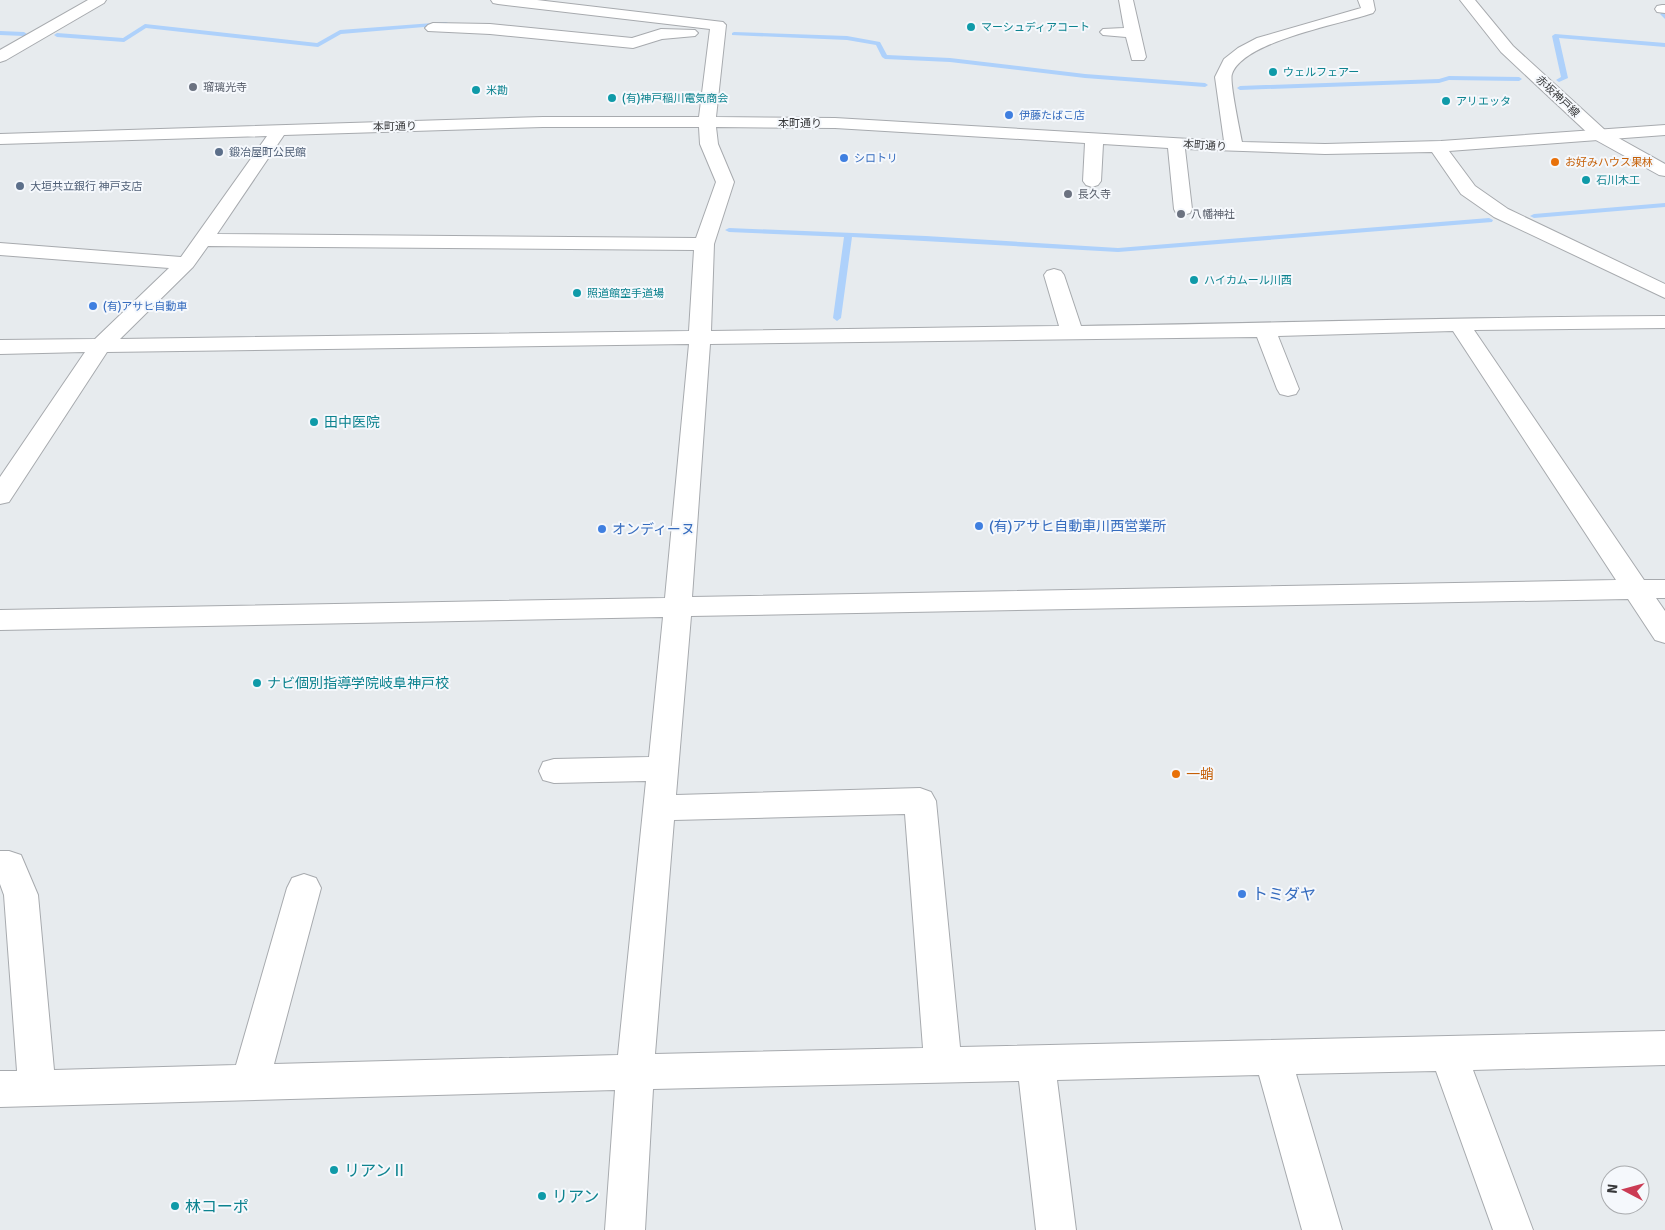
<svg xmlns="http://www.w3.org/2000/svg" width="1665" height="1230" font-family="Signika,'Noto Sans JP',sans-serif">
<rect width="100%" height="100%" fill="#e7ebee"/>
<g fill="none" stroke-linecap="round" stroke-linejoin="round">
<g fill="#aed1fb" fill-rule="evenodd">
<polygon points="1663,12 1665,13 1665,19 1660,14"/>
<polygon points="446,22 448,23 448,25 341,34 318,47 146,28 124,42 57,37 54,35 57,33 123,38 145,24 317,43 340,30"/>
<polygon points="0,31 24,32 27,34 24,36 0,35"/>
<polygon points="734,32 847,36 880,42 887,55 950,58 1085,74 1205,83 1208,85 1205,87 1085,78 950,62 885,59 882,57 876,45 847,40 732,35 732,33"/>
<polygon points="1555,34 1665,43 1665,47 1559,38 1568,78 1559,82 1556,80 1561,77 1552,36"/>
<polygon points="1449,76 1519,77 1522,79 1519,81 1449,80 1439,83 1240,90 1237,88 1240,86 1439,79"/>
<polygon points="1665,203 1665,207 1534,218 1530,216 1534,214"/>
<polygon points="1489,218 1493,220 1492,222 1118,252 852,237 841,318 837,321 833,318 844,237 729,232 725,230 729,228 926,236 1118,248"/>
</g>
<g stroke="#a7aaae" stroke-width="2">
<g id="minor">
<polygon points="88,0 106,0 104,3 6,60 0,62 0,50"/>
<path d="M491,0H537L723,22L726,25L716,117L835,118L1224,141L1215,77L1224,59L1238,48L1257,38L1361,8L1358,0H1373L1375,10L1373,13C1342,24 1243,41 1232,74C1229,80 1240,131 1242,142L1325,144L1441,141L1665,125V135L1449,151L1475,186L1508,209L1665,284V298L1494,217L1461,194L1432,152L1325,154L1185,149L1192,209L1190,213L1183,215L1176,213L1174,209L1168,148L1103,144L1101,181L1098,185L1092,187L1086,185L1083,181L1085,143L835,128L716,127L718,144L734,182L714,244L711,331L1059,326L1044,275L1047,271L1054,269L1061,271L1064,275L1081,326C1276,323 1470,317 1665,316V328L1474,330L1644,580H1665V598H1656L1665,611V643L1655,640L1628,599L691,616L676,795L920,788L931,792L936,801L960,1047L1665,1031V1065L1473,1070L1533,1230H1493L1436,1071L1296,1074L1342,1230H1302L1259,1075L1057,1080L1076,1230H1036L1019,1081L653,1089L645,1230H605L615,1090L0,1107V1071H17L4,895L0,884V851H9L21,855L38,895L54,1070L236,1065L287,888L292,878L304,874L316,878L321,888L274,1064L618,1055L646,781L554,783L543,780L539,771L543,762L554,759L649,757L663,617L0,630V610L665,598L689,344L107,352L9,502L0,504V477L85,352L0,354V340L95,339L169,268L0,255V243L181,257L267,136L0,144V134L543,117H699L710,29L498,4L493,3ZM543,127H699L700,144L716,182L696,238L217,234L284,135ZM208,246L694,250L689,331L120,339L193,267ZM1453,331L1616,580L692,597L710,344L1257,337L1277,389L1280,394L1288,396L1296,394L1299,389L1278,336ZM905,814L923,1048L655,1054L674,820Z"/>
<polygon points="1119,0 1133,0 1146,57 1144,60 1132,60 1126,37 1103,35 1100,32 1103,29 1124,28"/>
<polygon points="1662,5 1665,5 1665,13 1657,12 1655,9 1657,6"/>
<polygon points="433,23 490,24 632,38 661,29 695,30 698,33 695,36 662,39 633,48 490,34 428,31 425,28 428,25"/>
</g>
</g>
<g stroke="#a7aaae" stroke-width="2">
<polygon id="major" points="1460,0 1475,0 1513,46 1606,131 1665,164 1665,176 1659,175 1594,139 1501,52"/>
</g>
<use href="#minor" fill="#fff" fill-rule="evenodd"/>
<use href="#major" fill="#fff" fill-rule="evenodd"/>
</g>
<g fill="#0f9aa8" stroke="#f5f8fc" stroke-width="2">
<circle cx="971" cy="27" r="5"/>
<circle cx="1273" cy="72" r="5"/>
<circle cx="476" cy="90" r="5"/>
<circle cx="612" cy="98" r="5"/>
<circle cx="1446" cy="101" r="5"/>
<circle cx="1586" cy="180" r="5"/>
<circle cx="1194" cy="280" r="5"/>
<circle cx="577" cy="293" r="5"/>
<circle cx="314" cy="422" r="5"/>
<circle cx="257" cy="683" r="5"/>
<circle cx="334" cy="1170" r="5"/>
<circle cx="542" cy="1196" r="5"/>
<circle cx="175" cy="1206" r="5"/>
</g>
<g fill="#6b7280" stroke="#f5f8fc" stroke-width="2">
<circle cx="193" cy="87" r="5"/>
<circle cx="1068" cy="194" r="5"/>
<circle cx="1181" cy="214" r="5"/>
</g>
<g fill="#3f7fe0" stroke="#f5f8fc" stroke-width="2">
<circle cx="1009" cy="115" r="5"/>
<circle cx="844" cy="158" r="5"/>
<circle cx="93" cy="306" r="5"/>
<circle cx="979" cy="526" r="5"/>
<circle cx="602" cy="529" r="5"/>
<circle cx="1242" cy="894" r="5"/>
</g>
<g fill="#5c6f8a" stroke="#f5f8fc" stroke-width="2">
<circle cx="219" cy="152" r="5"/>
<circle cx="20" cy="186" r="5"/>
</g>
<g fill="#e8710a" stroke="#f5f8fc" stroke-width="2">
<circle cx="1555" cy="162" r="5"/>
<circle cx="1176" cy="774" r="5"/>
</g>
<g text-anchor="middle" stroke-width="4" stroke-linejoin="round" paint-order="stroke">
<g font-size="11" fill="#0d838f" stroke="#f5f8fc" text-anchor="start">
<text x="981" y="31">マーシュディアコート</text>
<text x="1283" y="76">ウェルフェアー</text>
<text x="486" y="94">米勘</text>
<text x="622" y="102">(有)神戸稲川電気商会</text>
<text x="1456" y="105">アリエッタ</text>
<text x="1596" y="184">石川木工</text>
<text x="1204" y="284">ハイカムール川西</text>
<text x="587" y="297">照道館空手道場</text>
</g>
<g font-size="11" fill="#5b616d" stroke="#f5f8fc" text-anchor="start">
<text x="203" y="91">瑠璃光寺</text>
<text x="1078" y="198">長久寺</text>
<text x="1191" y="218">八幡神社</text>
</g>
<g font-size="11" fill="#363739" stroke="#f5f8fc">
<text transform="translate(1558 96) rotate(43)" y="4">赤坂神戸線</text>
<text x="800" y="127">本町通り</text>
<text transform="translate(395 126) rotate(-1)" y="4">本町通り</text>
<text transform="translate(1205 145) rotate(4)" y="4">本町通り</text>
</g>
<g font-size="11" fill="#366cbe" stroke="#f5f8fc" text-anchor="start">
<text x="1019" y="119">伊藤たばこ店</text>
<text x="854" y="162">シロトリ</text>
<text x="103" y="310">(有)アサヒ自動車</text>
</g>
<g font-size="11" fill="#4e5e75" stroke="#f5f8fc" text-anchor="start">
<text x="229" y="156">鍛冶屋町公民館</text>
<text x="30" y="190">大垣共立銀行 神戸支店</text>
</g>
<g font-size="11" fill="#c56008" stroke="#f5f8fc" text-anchor="start">
<text x="1565" y="166">お好みハウス果林</text>
</g>
<g font-size="14" fill="#0d838f" stroke="#f5f8fc" text-anchor="start">
<text x="324" y="427">田中医院</text>
<text x="267" y="688">ナビ個別指導学院岐阜神戸校</text>
</g>
<g font-size="14" fill="#366cbe" stroke="#f5f8fc" text-anchor="start">
<text x="989" y="531">(有)アサヒ自動車川西営業所</text>
<text x="612" y="534">オンディーヌ</text>
</g>
<g font-size="14" fill="#c56008" stroke="#f5f8fc" text-anchor="start">
<text x="1186" y="779">一蛸</text>
</g>
<g font-size="16" fill="#366cbe" stroke="#f5f8fc" text-anchor="start">
<text x="1252" y="900">トミダヤ</text>
</g>
<g font-size="16" fill="#0d838f" stroke="#f5f8fc" text-anchor="start">
<text x="344" y="1176">リアンⅡ</text>
<text x="552" y="1202">リアン</text>
<text x="185" y="1212">林コーポ</text>
</g>
</g>
<g transform="translate(1625 1190) rotate(276)"><circle r="24" fill="#f5f8fc" stroke="#a9abae"/>
<path d="M0-4L9 19L0 12L-9 19Z" fill="#cb3b54"/>
<text y="-8" font-size="14" font-weight="bold" text-anchor="middle" fill="#363739">N</text>
</g>
</svg>
